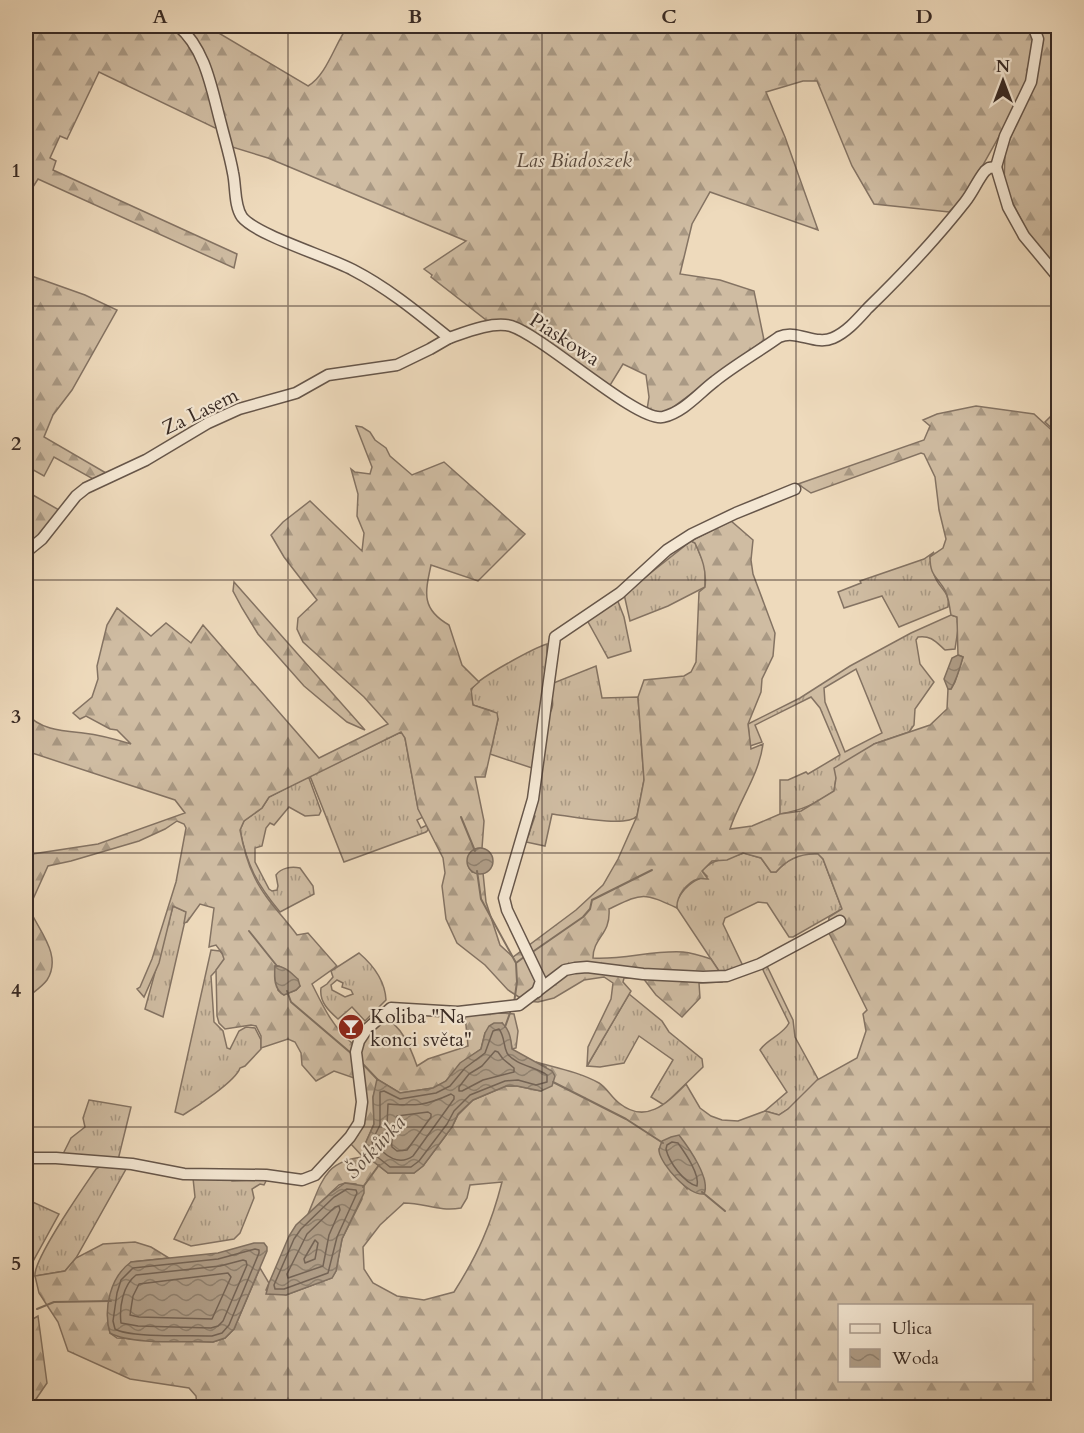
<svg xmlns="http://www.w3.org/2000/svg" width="1084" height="1433" font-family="Cardo,serif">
<defs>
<pattern id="grass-tufts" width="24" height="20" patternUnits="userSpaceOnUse" patternTransform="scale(1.5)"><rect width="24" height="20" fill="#cfbca2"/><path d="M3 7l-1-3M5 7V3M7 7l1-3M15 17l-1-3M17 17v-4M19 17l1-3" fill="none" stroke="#a99984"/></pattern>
<pattern id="forest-firs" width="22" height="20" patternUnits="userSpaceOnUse" patternTransform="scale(1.5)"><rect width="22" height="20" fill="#cfbca2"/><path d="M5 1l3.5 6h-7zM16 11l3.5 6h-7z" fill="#a99984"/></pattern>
<pattern id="water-waves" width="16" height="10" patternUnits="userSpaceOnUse" patternTransform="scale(1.5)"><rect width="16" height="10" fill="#b09e88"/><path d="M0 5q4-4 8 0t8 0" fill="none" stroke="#90816f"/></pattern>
</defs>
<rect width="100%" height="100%" fill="#eedabc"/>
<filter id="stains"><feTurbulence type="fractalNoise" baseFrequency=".00333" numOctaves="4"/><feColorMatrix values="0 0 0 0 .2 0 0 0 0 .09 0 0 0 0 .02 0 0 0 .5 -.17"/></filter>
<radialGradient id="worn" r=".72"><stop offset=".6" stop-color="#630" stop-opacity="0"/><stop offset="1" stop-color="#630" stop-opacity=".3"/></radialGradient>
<g fill="url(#grass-tufts)" stroke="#847363" stroke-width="1.5" fill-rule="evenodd">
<polygon points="1058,409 1058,434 1045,422"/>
<polygon points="691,541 695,543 705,566 705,587 668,606 630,621 624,594"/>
<path d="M934,552L930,557C932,563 932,571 935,577C939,588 951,593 948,607L899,627L882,596L844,608L838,592L861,583L860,581L924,559Z"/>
<polygon points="617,599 624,617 631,651 608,658 587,620"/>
<path d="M951,615L957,617L958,629L955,649L945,650C936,642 931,635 918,637L916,640L920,664L934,682L915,709L914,725L909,732L874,744L836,778L834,791C815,804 803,810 780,814V780H788L806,772L808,774L840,755L820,708L811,697L755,725L762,742L750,746L748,724L800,698L850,666L911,633ZM856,669L882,733L845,752L825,702L824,688Z"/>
<path d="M547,644V663L535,769L490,754L498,719L492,711L473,705C471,699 469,692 473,687C480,677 534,648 547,644Z"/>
<path d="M596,666L602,698L638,697L644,780L637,816C627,828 569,816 552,814L545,846L526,842L535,816L532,814L548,715C557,705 550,696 551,684Z"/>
<polygon points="401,732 403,733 405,738 418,808 423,817 417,820 421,828 427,825 428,830 426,832 344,862 310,776"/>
<path d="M306,778H309L321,811L319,815L305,816L289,807L274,825L270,823L266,828L262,846L255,848V862L269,889L272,891L277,890L278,886L276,875C281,868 291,866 300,868L313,886L314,894L280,912C257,884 247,866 240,830L244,821L262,808L269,797Z"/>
<path d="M744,853L761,858L771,872H776C787,859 801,852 818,853L823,859L842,909L793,937H789L767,903L758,902L725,918L723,924L742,964V966L721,974L677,908L676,903C682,889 692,880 707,876L702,871C712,858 729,859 744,853Z"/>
<polygon points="173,906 187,912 163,1017 145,1009"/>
<path d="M211,950L220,951L224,956V962L211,976L214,1022L223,1031L227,1048L230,1049L239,1031L246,1027L255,1028L261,1040V1049L245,1066L240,1068C236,1081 196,1107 183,1115L175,1112Z"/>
<path d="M359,953C373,965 385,980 386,1000L365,1021L352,1007L338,1019C329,1011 319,1002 321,988L327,984L333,977L331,971ZM337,980L343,983L342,987L351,990L353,994L345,997L332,990L331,985Z"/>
<path d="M767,966L793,1020L795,1037L818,1079C810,1093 793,1107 779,1115L765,1111L787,1092L760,1050C767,1039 783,1035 789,1023L762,968Z"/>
<polygon points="629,994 662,1021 669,1032 702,1059 703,1067 664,1105 651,1097 673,1060 639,1036 624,1063 600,1067 587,1066"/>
<polygon points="89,1100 131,1107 118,1160 63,1154 71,1138 85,1127 83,1118"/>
<path d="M101,1166L126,1169L76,1258L65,1271L35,1276C33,1259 84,1187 96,1169Z"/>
<polygon points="193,1178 228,1178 232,1181 267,1179 264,1185 260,1184 252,1189 254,1198 240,1233 234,1239 191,1246 174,1239 195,1197"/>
<polygon points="26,1199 59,1214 26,1274"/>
</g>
<g fill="url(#forest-firs)" stroke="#847363" stroke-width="1.5" fill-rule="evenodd">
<path d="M26,26H207L308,86C327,75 335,43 348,26H1030L1034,36L1028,85L966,195L949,212L874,204L852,166L817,81H803L766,92L785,137L818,230L710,192L692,224L680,274L720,280L754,291L764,340L665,413L647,410L649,397L646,375L623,364L609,387L583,366L534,334L490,323L431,277L432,275L424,269L466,241L268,158L232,147L224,122L215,128L99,72L67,139L60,136L50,158L56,161L53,170L237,254L234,268L38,179L26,198Z"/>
<polygon points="1037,26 1058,26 1058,269 1030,237 1004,186 1005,151 1032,85 1043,42"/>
<polygon points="26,274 85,295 117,310 72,390 53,415 44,437 106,473 93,479 54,457 44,476 30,468 26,478"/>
<path d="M976,406L1034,414L1058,436V1407H197L196,1396L189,1388L130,1379L68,1351L58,1322L39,1293L35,1276L65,1271L76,1258L103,1244L135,1242L151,1247L169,1258L131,1262C115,1286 102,1303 110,1333L117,1338L213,1342L225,1338L234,1329L260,1268L269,1283L266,1290L286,1295L332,1278L336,1271L342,1239L362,1199L356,1184L345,1183L339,1185L308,1214C322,1182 324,1161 363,1157L350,1143L357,1133L358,1056L362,1040L383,1018C401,1023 411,1049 417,1066L428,1059L468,1046L465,1015L503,1013L514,1014L518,1031L516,1048L512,1049L510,1038L502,1023L485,1033L481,1049L461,1063L445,1082L433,1088L400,1093L378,1080L373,1097L374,1124L366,1142L368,1147L363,1157L369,1158L388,1173H414L423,1166L452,1127L458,1115L473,1100L506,1086H517L541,1091L546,1067L536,1062C557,1068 579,1072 599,1083C607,1088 611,1097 619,1103C646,1125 667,1103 686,1084L700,1108L711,1116L722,1120L738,1121L765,1111L779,1115L788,1109L817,1080L857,1058L866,1031L863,1014L867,1010L828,931L829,917L842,909L823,859L818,854C801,853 787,859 776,872H771L761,858L743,853L727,860L712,861L702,871L708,879C707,879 699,878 698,879C687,882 676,897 677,908C642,892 643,893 609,909C611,935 593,937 593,958C623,960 653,950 683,952C693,953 702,956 711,959L721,974L722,982L699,983L700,998L682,1017L656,995L643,978H624L623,982L631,991L587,1066L588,1047L611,999L613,983L604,977L584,980L554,998L538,1002L525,1001L508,990L485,965L457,943L446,919L442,886L445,873L443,858L418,809L405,738L401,732L269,797L262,808L244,821L240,830C243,846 247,862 254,876C264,898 283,916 297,935L308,933L337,966L312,984C323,1006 333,1028 353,1044L354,1078L334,1071L316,1081L302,1065L301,1053L295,1042L288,1039L261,1048V1036L256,1026L251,1025L225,1029L219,1023L217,1016L216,970L224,959L222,953L216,945L209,947L214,908L200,904L187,922L184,923L186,912L173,906L159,963L144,997L137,989L140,987L152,959L176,882L186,828L184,824L177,821L165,829L139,841L71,861L48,866L29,908C38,930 63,955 47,980C42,987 32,993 26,999V855L98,844L185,813L175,800L26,751V713C40,730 63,731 83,733C100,735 115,739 131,744L117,730L110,729L86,716L80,719L73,713L92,697L98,679L97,666L107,625L117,608L151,636L166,623L191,643L203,625L319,758L388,724L364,697L303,642L297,629L298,618L317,600L284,557L271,535L283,522L310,501L362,551L364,533L357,516L358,494L351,469L355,472L370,474L372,467L356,426L362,427L370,432L375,440L386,448L390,456L412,475L444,462L525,534L478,581L431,565C425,593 421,609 449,625L462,665L479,682L471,689L473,705L497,713L498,719L485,777H475L484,821L482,848L475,849C469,857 464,863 472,872L483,873L486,902L500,945L513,957L576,910L603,885L618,859L637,816L644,780L638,697L644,680L684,676L691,672L696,662L699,592L705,587C707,571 702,558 695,543L691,541L731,521L753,540L751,560L753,574L775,633L773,656L762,679L761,692L748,724L751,749L763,744C759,775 739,801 730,829L752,826L780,814L801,811L834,791L836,778L834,768L874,744L930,725L947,709L948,689H951L955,682L963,657L958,655L957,617L951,615C949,605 949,595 943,587C935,575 930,574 930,557L943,548L946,539L939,510L935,477L924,454L921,453L811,493L798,484L924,440L930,426L923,420L937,414ZM275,966H279L300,986L296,990L284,995L278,990ZM679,1136L695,1160L687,1189L665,1163L659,1149ZM502,1182C491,1225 478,1254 454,1292L424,1300L397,1296L373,1283L364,1269L363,1247L380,1225L404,1203C425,1203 439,1212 461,1208L467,1198L470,1185ZM840,1306H1032V1380H840Z"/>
<polygon points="26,491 59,510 46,528 26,547"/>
<polygon points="234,582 365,730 347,722 304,686 258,634 242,608 233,591"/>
<polygon points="38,1316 47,1383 34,1402 35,1407 26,1407 26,1323"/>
</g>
<g fill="url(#water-waves)" stroke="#807060" stroke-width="1.5">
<path d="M958,655L963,657C960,668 957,679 951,689H948L944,679L952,658Z"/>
<circle cx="480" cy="861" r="13"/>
<path d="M275,966C284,965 292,974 298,979L300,986L296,990L284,995C274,990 274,977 275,966Z"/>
<path d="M494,1023H502C510,1030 511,1040 512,1049L552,1071L555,1076L552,1086L541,1091L517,1086H506L473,1100L458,1114L452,1127L423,1166L414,1173H388L369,1158L366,1142L374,1124L373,1097L377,1079L400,1093L433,1088L446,1081L460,1063L481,1049L485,1033L489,1026Z"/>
<path d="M679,1135C689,1148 711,1179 704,1194C689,1196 661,1165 659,1151C659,1148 661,1144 662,1141L671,1137Z"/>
<polygon points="345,1183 364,1186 364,1193 342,1239 336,1271 332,1278 286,1295 266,1294 269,1283 289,1236 296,1225 331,1193"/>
<path d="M254,1243H264L267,1247V1251L234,1329L225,1338L213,1342C187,1341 131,1345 110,1333C103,1309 110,1277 131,1262L218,1253Z"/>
</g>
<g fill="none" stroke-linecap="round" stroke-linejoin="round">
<g stroke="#746456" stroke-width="1.5">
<path d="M499,1029C505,1037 503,1045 507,1053C515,1065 536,1067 547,1075V1082L536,1085L518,1080L505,1081L470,1095L454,1111L447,1124L419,1161L411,1167H390L375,1155L372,1141L380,1125V1092L384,1091L400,1099L436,1093L450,1086L465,1068L485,1053L493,1031Z"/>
<polygon points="495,1051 498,1052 503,1059 514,1068 514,1072 483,1080 462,1091 459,1091 459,1087 469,1074 482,1066"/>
<path d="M451,1094L454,1096V1099L413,1156C402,1164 392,1160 383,1152L381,1141L387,1126L388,1104C416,1106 425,1106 451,1094Z"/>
<path d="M428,1112L431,1114V1117L407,1150L397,1151L392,1147C390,1141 396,1124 397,1116Z"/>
<path d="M672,1142L678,1143C685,1153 700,1174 697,1186C684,1183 669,1162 666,1149L667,1145Z"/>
<polygon points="347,1189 356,1190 357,1193 337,1237 328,1273 284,1289 275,1289 274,1285 294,1239 301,1229 334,1197"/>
<polygon points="335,1207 339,1206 340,1210 329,1235 323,1266 288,1278 287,1274 307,1234"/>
<polygon points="315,1240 318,1243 315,1259 305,1263 304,1259"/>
<path d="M255,1249L259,1250V1253L229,1325L222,1333L212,1336C192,1335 129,1338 115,1329L113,1321L117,1293L121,1280L133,1268L218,1259Z"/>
<path d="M243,1260L246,1261L247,1265L223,1321L218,1326L211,1328L138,1326L121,1323C119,1307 123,1285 136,1275L220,1266Z"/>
<polygon points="228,1273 231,1277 212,1319 139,1317 130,1315 133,1296 139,1284"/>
</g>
<g stroke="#807060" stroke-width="2">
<polyline points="461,817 475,851"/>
<polyline points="477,871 481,899 516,963"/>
<polyline points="249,931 277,966"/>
<polyline points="531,953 583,917 590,909 592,900 652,870"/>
<polyline points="287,991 291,1002 352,1054"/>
<polyline points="514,1003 517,982 516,963 524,957"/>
<polyline points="505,1027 510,1013"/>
<polyline points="361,1062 378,1080"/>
<polyline points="553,1082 626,1119 663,1143"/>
<polyline points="363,1187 379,1165"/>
<polyline points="702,1192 725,1211"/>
<polyline points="37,1309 54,1302 111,1301"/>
<polyline points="26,1313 32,1311"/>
</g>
<g stroke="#66564a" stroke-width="13">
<g id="minor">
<path d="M178,26C206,49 212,91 221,124C225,140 230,156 233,173C236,186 234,206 242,217C256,235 329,257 353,270C388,288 418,313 449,338C466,332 493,321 511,326C545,337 638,423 663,417C684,412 699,393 715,381C735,365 758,352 779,337C797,329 815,346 833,338C847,332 858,319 868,308C902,275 936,239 965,202C973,192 977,181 985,171L989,168L996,167"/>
<polyline points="996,167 1005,136 1031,82 1038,39 1033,26"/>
<polyline points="996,167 1008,207 1024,236 1058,277"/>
<polyline points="26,552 42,539 76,496 86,488 146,460 208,423 239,409 296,393 328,375 397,365 430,349 449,338"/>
<polyline points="537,992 541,981 507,910 504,898 533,799 555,637 620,593 667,550 692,534 736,513 795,489"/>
<polyline points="26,1158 56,1158 132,1164 184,1174 266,1175 302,1180 315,1175 350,1137 359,1123 362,1102 356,1052 359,1041 367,1029 391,1008 458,1012 519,1005 565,970 575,968 587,967 643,974 703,977 727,976 760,964 840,921"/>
</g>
</g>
<use href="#minor" stroke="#f4e7d3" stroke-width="10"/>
</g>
<path fill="none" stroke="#382a24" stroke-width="1.5" stroke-opacity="0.55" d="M288,26V1408M542,26V1408M796,26V1408M26,306H1058M26,580H1058M26,853H1058M26,1127H1058"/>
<defs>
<g id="bar-disc" transform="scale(1.35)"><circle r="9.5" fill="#8f2418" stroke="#f4e7d3"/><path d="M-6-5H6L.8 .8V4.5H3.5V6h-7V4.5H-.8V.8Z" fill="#fff"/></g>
</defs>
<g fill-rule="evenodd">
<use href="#bar-disc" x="351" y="1027"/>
</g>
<g text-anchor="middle" stroke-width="4.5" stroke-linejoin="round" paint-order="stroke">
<g font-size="20" font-style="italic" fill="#56473d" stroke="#f4e7d3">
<text x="574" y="167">Las Biadoszek</text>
</g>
<g font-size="20" fill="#382a24" stroke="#f4e7d3">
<text transform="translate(565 339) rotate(33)" y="7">Piaskowa</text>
<text transform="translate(200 411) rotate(-26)" y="7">Za Lasem</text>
</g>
<g font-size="20" fill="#382a24" stroke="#f4e7d3" text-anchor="start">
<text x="370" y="1023">Koliba "Na<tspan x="370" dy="23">konci světa"</tspan></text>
</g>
<g font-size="21" font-style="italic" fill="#5c4d42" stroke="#f4e7d3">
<text transform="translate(375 1147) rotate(-47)" y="7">Šotkůvka</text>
</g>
</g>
<rect width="1084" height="1433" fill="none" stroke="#eedabc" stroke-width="66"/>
<rect x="838" y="1304" width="195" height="78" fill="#f4e7d3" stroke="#a99b8d" stroke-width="1.5"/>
<rect x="850" y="1324" width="30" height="9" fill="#f4e7d3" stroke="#a99b8d" stroke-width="1.5"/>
<text x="892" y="1334" font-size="18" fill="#382a24">Ulica</text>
<rect x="850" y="1349" width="30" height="18" fill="url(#water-waves)" stroke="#a99b8d" stroke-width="1.5"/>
<text x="892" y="1364" font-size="18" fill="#382a24">Woda</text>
<g transform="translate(1003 81)" stroke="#f4e7d3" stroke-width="4.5" paint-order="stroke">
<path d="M0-4.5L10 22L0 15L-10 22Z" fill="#382a24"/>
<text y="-9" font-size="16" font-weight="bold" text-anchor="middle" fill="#382a24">N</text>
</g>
<rect x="33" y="33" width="1018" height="1367" fill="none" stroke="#382a24" stroke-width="2"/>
<g font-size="20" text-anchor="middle" font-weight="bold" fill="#382a24">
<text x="160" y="23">A</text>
<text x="415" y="23">B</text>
<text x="669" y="23">C</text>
<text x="924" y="23">D</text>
<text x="16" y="177">1</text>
<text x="16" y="450">2</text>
<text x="16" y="723">3</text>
<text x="16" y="997">4</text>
<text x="16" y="1270">5</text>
</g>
<rect width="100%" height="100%" filter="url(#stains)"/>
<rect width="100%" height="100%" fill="url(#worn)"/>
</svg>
